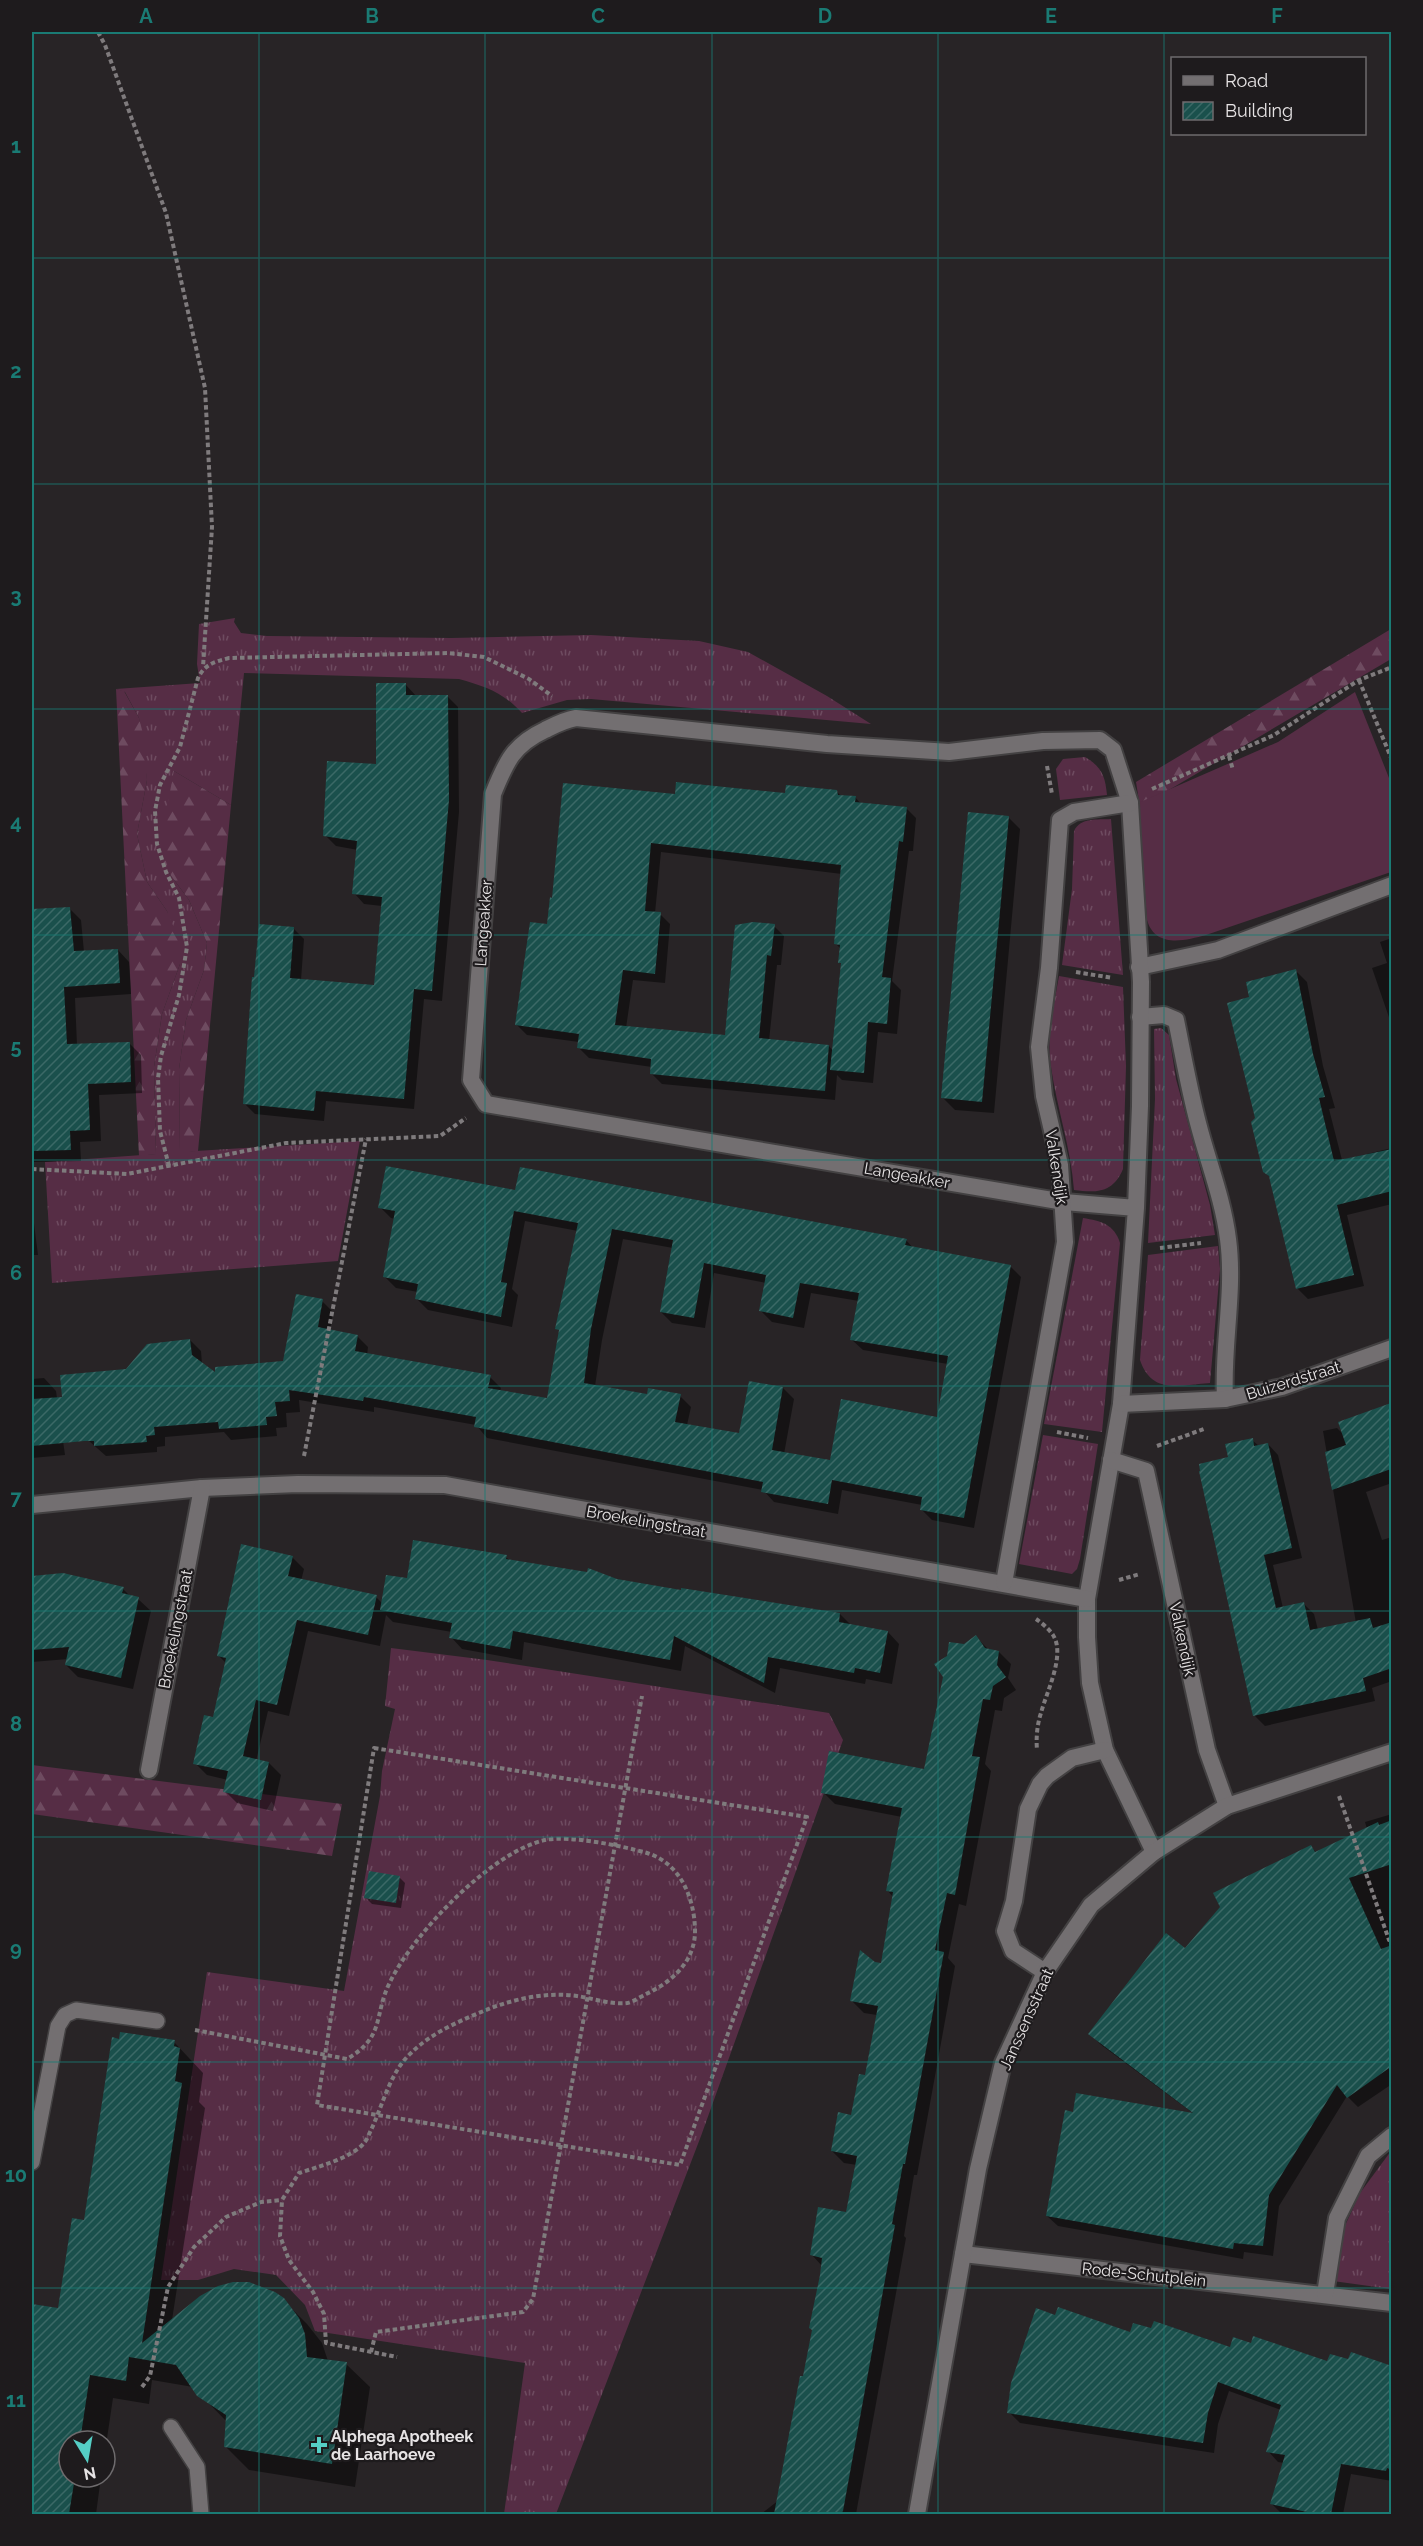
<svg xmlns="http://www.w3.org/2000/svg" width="1423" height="2546" font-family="Raleway,sans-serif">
<defs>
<pattern id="grass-tufts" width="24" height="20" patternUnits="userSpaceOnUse" patternTransform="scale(1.5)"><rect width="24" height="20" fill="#562d45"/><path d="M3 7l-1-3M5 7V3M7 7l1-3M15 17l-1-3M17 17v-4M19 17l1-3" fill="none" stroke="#6e4b60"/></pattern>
<pattern id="forest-firs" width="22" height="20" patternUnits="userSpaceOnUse" patternTransform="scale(1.5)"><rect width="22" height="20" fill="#562d45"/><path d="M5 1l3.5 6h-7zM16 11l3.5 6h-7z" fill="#6e4b60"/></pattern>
<pattern id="building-hatch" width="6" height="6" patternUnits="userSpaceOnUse" patternTransform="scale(1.5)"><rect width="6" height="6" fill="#1a504c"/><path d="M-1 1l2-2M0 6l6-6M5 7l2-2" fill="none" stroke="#3b6966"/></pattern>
</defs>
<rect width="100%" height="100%" fill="#282426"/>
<g fill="url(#grass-tufts)">
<path d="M235,618L234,622L241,633L267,636L451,638L591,635L699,641L748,652L827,696L871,724L591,699L567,700L522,713C503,692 484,686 459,679L244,673L231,805L174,771L169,873L189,900L207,943L204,970L186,1020L179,1069L180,1152L360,1141L338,1261L52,1283L45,1162L156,1154L154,1067L162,1014L180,964L167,911L147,882L137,834L147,780L139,718L125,692L116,689L200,683L197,664L199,624Z"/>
<path d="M1085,757C1102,767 1105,776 1107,795L1060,800L1056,769L1063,759Z"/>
<path d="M1111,819L1123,975L1062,965L1072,889L1074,831C1081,817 1097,820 1111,819Z"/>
<path d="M1059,976L1123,987L1126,1066L1123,1169C1113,1193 1097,1193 1074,1190C1071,1148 1057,1109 1051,1067C1046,1037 1054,1005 1059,976Z"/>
<polygon points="1161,1028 1169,1035 1176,1079 1210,1205 1215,1235 1148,1243 1155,1099 1154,1029"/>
<path d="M1083,1218C1101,1221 1114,1224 1120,1243L1102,1432L1044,1424Z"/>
<path d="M1218,1246L1220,1269L1210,1383C1179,1385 1152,1395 1140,1360L1148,1255Z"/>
<polygon points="1043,1435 1098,1444 1080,1559 1077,1569 1072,1574 1019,1564"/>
<polygon points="391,1648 487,1660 829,1713 843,1740 701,2136 556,2514 504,2514 525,2363 315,2331 305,2305 276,2275 234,2269 198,2280 161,2280 207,1972 344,1991 380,1796 382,1771 395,1709 385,1706"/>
<polygon points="1391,2151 1391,2289 1333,2281 1343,2230 1360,2193"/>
</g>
<g fill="url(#forest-firs)">
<polygon points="1391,629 1391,659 1140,807 1136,782"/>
<polygon points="116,689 124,691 139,718 145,742 147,780 137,834 147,882 167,911 182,947 180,964 162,1014 154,1067 156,1154 139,1156"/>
<polygon points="174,771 231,805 198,1151 180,1153 179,1069 186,1020 204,970 207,943 189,900 169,873 162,833"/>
<polygon points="32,1765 342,1804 332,1856 32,1814"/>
</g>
<path fill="#562d45" d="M1355,692L1391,783V872L1206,935C1184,941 1155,948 1147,920L1138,803L1278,742Z"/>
<g fill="#0007" fill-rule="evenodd">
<polygon points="406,685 417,697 448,697 458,707 459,812 442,1001 424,999 414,1109 326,1101 324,1121 255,1114 244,1103 293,928 304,939 301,980 375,986 382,906 364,904 354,893 358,850 336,846 325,835 377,766"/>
<path d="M836,791L841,796L855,797L861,804L906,808L916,818L913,851H909L892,981L901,990L897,1034L878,1032L873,1083L842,1080L837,1075L835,1100L662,1084L652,1074V1067L589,1058L579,1048V1042L527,1035L517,1025L548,926L677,796L787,795ZM661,852L842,874L836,944L841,949L840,962L842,965L833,1051L829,1046L769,1041L777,965H781L784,936L774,926L726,1037L626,1028L633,980L665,983L670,924L660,914L655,913Z"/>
<polygon points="1008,817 1020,829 994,1113 955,1110 943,1098"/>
<polygon points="69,908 81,920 84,952 118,950 129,962 131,994 75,998 77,1045 130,1044 141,1055 142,1093 99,1095 101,1141 80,1142 81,1161 32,1162 32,910"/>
<polygon points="1392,938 1392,1026 1372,968 1387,963 1380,942"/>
<polygon points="1296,971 1307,982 1323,1066 1335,1108 1329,1109 1342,1160 1392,1148 1392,1204 1347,1215 1364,1286 1308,1299 1297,1288 1271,1178 1264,1171 1257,1118 1251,998"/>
<path d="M516,1191L906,1240L914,1249L1010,1266L1021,1277L974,1528L932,1520L921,1509L922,1505L842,1490L838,1514L774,1502L763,1490L487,1438L476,1425L374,1407V1412L299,1400L300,1412L286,1413L287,1427L276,1428L277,1436L231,1440L224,1432L165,1437V1446L157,1447V1452L106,1456L89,1441L88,1374L127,1371L190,1340L201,1351L202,1364L216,1375L285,1362L322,1301L333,1312L330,1331L357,1336L368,1347L367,1355L490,1377L501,1388L500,1391L548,1400L560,1332L557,1328L578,1231L525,1221L512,1289L518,1295L512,1327L428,1310L417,1299L418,1292L396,1288L385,1277L395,1219L391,1218L380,1207ZM623,1239L673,1248L661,1312L672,1323L705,1328L714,1273L766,1283L761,1311L772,1322L804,1328L811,1293L859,1301L852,1340L863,1350L948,1364L938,1419L831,1462L784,1454L794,1399L783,1388L741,1435L687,1425L691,1407L680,1396H648L595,1386L602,1340Z"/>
<polygon points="32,1208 38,1255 32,1255"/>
<polygon points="44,1378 56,1391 65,1455 32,1458 32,1379"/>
<polygon points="1392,1405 1392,1483 1366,1492 1382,1540 1392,1537 1392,1681 1372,1688 1375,1701 1265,1726 1255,1716 1230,1458 1252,1440 1259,1446 1268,1444 1278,1455 1302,1558 1273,1565 1283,1608 1304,1604 1314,1614 1318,1630 1356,1623 1323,1431 1337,1428 1344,1435 1340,1423"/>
<polygon points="292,1557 304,1569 301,1581 376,1597 382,1603 409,1580 506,1557 510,1561 682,1591 840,1614 851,1625 888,1632 899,1644 892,1684 866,1679 865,1684 780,1668 775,1693 685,1646 681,1671 524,1642 522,1660 462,1649 451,1637 452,1632 393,1622 386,1615 380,1646 308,1631 289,1716 268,1711 256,1761 269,1763 281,1775 273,1811 237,1803 225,1791 228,1780 207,1775 195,1763 214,1718 226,1663 219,1656"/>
<polygon points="63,1574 123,1589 131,1597 138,1599 151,1611 133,1689 78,1677 66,1665 68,1659 32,1662 32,1577"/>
<polygon points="976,1637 989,1650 999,1652 1011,1664 1008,1678 1016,1690 1004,1698 1002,1711 995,1710 985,1764 991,1771 966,1906 959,1904 948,1958 955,1966 917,2175 914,2175 904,2236 906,2238 856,2514 761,2514 779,2500 805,2378 822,2266 812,2255 848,2214 857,2165 844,2163 832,2151 853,2117 866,2077 877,2015 864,2013 852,2001 874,1963 882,1965 893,1897 887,1890 902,1817 835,1804 823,1792 925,1771 964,1646"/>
<polygon points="1392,1814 1392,2084 1358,2107 1347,2096 1279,2206 1273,2256 1244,2252 1243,2259 1058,2226 1047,2216 1194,2114 1100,2044 1090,2033 1311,1847 1317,1853 1367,1829 1365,1822"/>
<polygon points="399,1877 405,1883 401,1908 372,1904 366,1898"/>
<polygon points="174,2042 203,2073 199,2102 205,2108 172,2320 283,2300 307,2324 322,2343 328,2361 346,2364 370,2387 355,2487 249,2470 225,2446 227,2422 193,2387 152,2380 149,2404 113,2398 105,2452 105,2441 69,2441 69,2477 101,2477 96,2514 32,2514 33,2306 59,2310 85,2222"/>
<polygon points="1131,2334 1328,2363 1349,2361 1392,2367 1392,2481 1351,2474 1343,2514 1282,2514 1272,2504 1284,2463 1278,2462 1268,2451 1281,2410 1229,2391 1218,2424 1214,2453 1020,2423 1009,2412"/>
</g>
<g fill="url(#building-hatch)" fill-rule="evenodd">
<polygon points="376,683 406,683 406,695 448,695 449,800 432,991 414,989 404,1099 316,1091 314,1111 243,1104 252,977 254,977 259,924 294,927 290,978 374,985 382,897 352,894 357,841 323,836 327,761 376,764"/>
<polygon points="676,782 785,793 786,785 837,790 838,795 856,796 855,802 907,807 903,842 899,841 882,977 891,978 887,1024 868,1022 864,1073 830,1070 841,963 838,963 840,945 834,944 841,865 651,843 645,911 661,912 655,974 623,970 615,1025 725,1035 735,925 753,922 775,924 771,956 767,955 759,1038 829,1045 825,1091 650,1074 651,1059 577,1048 579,1034 515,1025 530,922 547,924 550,897 552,898 563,783 675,794"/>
<polygon points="968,812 1009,816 982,1102 941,1098"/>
<polygon points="70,907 74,951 118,949 120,983 64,987 67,1044 130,1042 131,1082 88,1084 90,1130 70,1131 71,1150 33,1151 32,909"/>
<polygon points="1296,969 1313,1054 1325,1097 1319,1098 1334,1161 1392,1149 1392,1191 1337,1205 1354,1275 1296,1289 1271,1185 1269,1176 1263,1172 1256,1143 1251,1122 1255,1118 1227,1003 1249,997 1246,982"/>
<path d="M386,1166L515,1190L520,1167L907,1239L905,1245L1011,1265L964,1518L920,1510L922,1497L832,1480L828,1504L761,1492L763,1482L474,1427L476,1417L364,1397L363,1401L289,1390L290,1401L275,1402L277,1416L266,1417L267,1425L219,1429L218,1422L154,1427L155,1435L146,1436L147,1442L94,1446V1441H84L32,1446V1399L62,1397L60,1375L126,1369L147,1344L190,1339L192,1355L215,1372V1367L283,1361L296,1294L323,1299L318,1327L358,1335L355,1351L491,1375L488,1388L547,1398L559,1330L555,1329L578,1223L514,1211L501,1282L507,1283L501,1317L415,1299L418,1284L383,1277L395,1211L378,1208ZM612,1229L673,1240L660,1312L694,1318L704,1263L766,1275L759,1311L793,1318L800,1283L859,1293L850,1340L948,1356L937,1417L841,1399L830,1460L772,1450L783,1387L749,1381L739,1433L675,1422L681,1394L648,1388L647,1394L584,1383L591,1329Z"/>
<polygon points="1391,1403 1391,1469 1332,1490 1325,1452 1346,1445 1338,1422"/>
<polygon points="1253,1438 1254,1446 1268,1443 1292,1548 1264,1555 1276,1608 1304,1602 1310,1630 1370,1618 1373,1628 1392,1622 1392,1668 1363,1678 1366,1691 1253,1716 1199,1471 1200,1471 1199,1464 1228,1457 1225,1444"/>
<polygon points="413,1540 507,1555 506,1559 587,1572 588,1568 617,1579 681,1590 681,1588 840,1613 839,1622 888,1631 880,1673 855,1668 854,1673 768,1657 764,1683 674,1636 670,1660 513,1631 510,1649 449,1638 452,1623 380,1610 386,1575 407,1578"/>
<polygon points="241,1544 293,1556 288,1576 377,1595 368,1635 297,1620 277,1705 256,1700 243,1756 269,1762 261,1800 223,1792 228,1771 193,1764 204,1715 213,1717 226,1658 217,1656"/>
<polygon points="63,1573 124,1587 122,1593 139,1597 121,1678 65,1665 69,1647 32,1650 32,1576"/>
<polygon points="976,1635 985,1648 999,1651 997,1665 1006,1677 993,1686 990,1700 983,1699 972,1756 980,1757 955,1895 947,1893 935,1950 944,1952 905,2164 903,2164 892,2224 895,2225 843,2511 841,2514 774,2514 800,2376 803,2376 812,2330 809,2328 820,2275 822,2258 810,2255 818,2207 846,2212 857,2156 831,2151 838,2112 851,2115 859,2074 865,2075 878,2006 850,2001 860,1950 875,1962 881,1963 893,1892 886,1891 902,1808 821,1793 829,1751 924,1769 943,1677 934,1664 947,1656 949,1642 964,1644"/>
<polygon points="1392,1820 1392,1864 1349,1878 1381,1949 1392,1945 1392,2066 1347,2098 1337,2085 1269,2195 1263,2246 1234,2243 1233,2249 1046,2216 1065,2110 1073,2112 1076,2093 1193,2113 1088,2034 1166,1933 1185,1948 1220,1907 1213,1893 1311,1845 1315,1852 1378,1822 1379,1825"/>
<polygon points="369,1871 400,1876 396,1903 364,1898"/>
<polygon points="120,2032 175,2040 174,2046 180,2048 175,2081 182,2083 142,2343 200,2296 218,2286 233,2282 249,2282 275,2292 284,2298 299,2318 305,2334 307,2357 347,2362 332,2464 224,2447 226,2415 197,2396 176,2365 129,2357 126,2381 90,2375 80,2441 69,2441 69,2477 75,2477 69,2514 32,2514 32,2304 58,2308 72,2218 84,2220 112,2037 119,2039"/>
<polygon points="1058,2307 1130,2332 1133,2323 1151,2328 1154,2321 1230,2347 1233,2337 1251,2343 1253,2336 1327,2361 1330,2354 1348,2359 1351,2352 1392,2366 1392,2470 1387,2468 1386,2471 1341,2464 1331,2514 1316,2514 1270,2504 1285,2455 1266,2452 1281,2405 1218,2382 1208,2413 1203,2443 1007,2413 1011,2383 1036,2308 1055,2315"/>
</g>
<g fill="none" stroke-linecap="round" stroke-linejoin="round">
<g stroke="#434142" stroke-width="18">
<g id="service">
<polyline points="32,2162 58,2026 65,2015 76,2010 157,2021"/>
<polyline points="171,2427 197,2467 201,2514"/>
</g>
</g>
<g stroke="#434142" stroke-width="20">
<g id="minor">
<polyline points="1139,967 1218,950 1392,885"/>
<path d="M1140,1017L1164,1015L1176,1020C1183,1054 1189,1089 1198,1123C1208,1162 1223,1199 1228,1239C1235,1292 1222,1346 1225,1399"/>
<path d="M1136,1208L1064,1202L486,1104L471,1080L493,794C506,762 513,745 545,730C555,725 564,720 576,718L827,744L949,752L1043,741L1100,740L1113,750L1130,803L1141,982L1140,1106L1136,1208L1121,1404L1087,1599V1637L1090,1683L1105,1750L1154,1852"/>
<polyline points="1121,1404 1225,1399 1282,1387 1392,1348"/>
<polyline points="1111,1460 1146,1471 1207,1750 1227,1806"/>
<polyline points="32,1505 202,1488 298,1484 445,1485 1087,1599"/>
<polyline points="1004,1583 1065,1242 1060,1165 1044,1096 1039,1047 1049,968 1060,820 1074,812 1130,803"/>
<polyline points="149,1770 202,1488"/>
<polyline points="1045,1972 1013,1951 1005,1931 1014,1901 1028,1809 1040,1784 1047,1776 1072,1758 1105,1750"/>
<polyline points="963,2254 1392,2303"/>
<polyline points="1325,2294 1337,2218 1368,2156 1392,2136"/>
<polyline points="917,2514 978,2169 1003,2063 1045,1972 1091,1905 1154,1852 1227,1806 1392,1752"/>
</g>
</g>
<g stroke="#7f7b7d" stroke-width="4" stroke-dasharray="4.5 3" stroke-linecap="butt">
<polyline points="98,32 105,45 166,213 205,388 212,527 203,667"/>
<polyline points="1359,680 1392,760"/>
<polyline points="1229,756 1233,770"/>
<polyline points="1047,766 1052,794"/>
<polyline points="1152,789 1274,735 1359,680 1392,667"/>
<polyline points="1076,972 1113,978"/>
<path d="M169,1166L160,1131L158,1078L161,1056L179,995L187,947L179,898L166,872L157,844L155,811L160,785L180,747L198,678C205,664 214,662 229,658L448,653L484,657L529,679L552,696"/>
<polyline points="32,1169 127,1174 286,1143 440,1136 466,1118"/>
<polyline points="1160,1248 1201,1243"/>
<polyline points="1057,1432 1088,1438"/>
<polyline points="1157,1446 1204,1429"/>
<polyline points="304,1456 366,1139"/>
<polyline points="1119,1580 1140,1574"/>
<path d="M1036,1619C1042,1623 1049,1629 1053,1635C1066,1655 1046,1693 1041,1713C1037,1725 1036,1738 1037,1750"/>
<polygon points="374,1748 807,1817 680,2165 317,2105"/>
<polyline points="1339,1796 1389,1940 1392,1939"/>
<path d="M195,2030L347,2059C386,2036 373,2016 390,1982C414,1933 491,1852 545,1840C569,1835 623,1846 647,1853C680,1863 694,1897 695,1929C696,1961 672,1982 646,1994C640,1997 633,2002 627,2003C611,2005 592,1998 577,1996C548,1992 518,1998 491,2008C464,2019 432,2032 411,2053C390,2072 383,2105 371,2130C369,2134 367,2140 364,2143C352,2158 317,2167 299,2173L282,2200L280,2236L289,2260L313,2292L324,2314L326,2343L397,2357"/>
<polyline points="371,2352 376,2332 523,2312 533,2299 642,1696"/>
<polyline points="142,2387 150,2376 168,2287 194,2247 226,2217 261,2202 282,2200"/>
</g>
<use href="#service" stroke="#736f71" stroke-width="15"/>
<use href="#minor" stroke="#736f71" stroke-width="16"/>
</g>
<path fill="none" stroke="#1a7b74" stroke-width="1.5" stroke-opacity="0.55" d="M259,32V2514M485,32V2514M712,32V2514M938,32V2514M1164,32V2514M32,258H1392M32,484H1392M32,709H1392M32,935H1392M32,1160H1392M32,1386H1392M32,1611H1392M32,1837H1392M32,2062H1392M32,2288H1392"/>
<path fill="#55cec5" stroke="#1e1b1d" stroke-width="2" d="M316 2436h6v6h6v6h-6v6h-6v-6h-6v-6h6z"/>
<g text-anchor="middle" stroke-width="4.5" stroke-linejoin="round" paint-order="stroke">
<g font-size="16" fill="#e6e3e4" stroke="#1e1b1d">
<text transform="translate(483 923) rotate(-86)" y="6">Langeakker</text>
<text transform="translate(1057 1167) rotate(81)" y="6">Valkendijk</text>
<text transform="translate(907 1175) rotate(10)" y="6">Langeakker</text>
<text transform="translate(1293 1380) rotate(-17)" y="6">Buizerdstraat</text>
<text transform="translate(646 1521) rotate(10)" y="6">Broekelingstraat</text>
<text transform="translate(175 1629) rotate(-79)" y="6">Broekelingstraat</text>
<text transform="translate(1183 1639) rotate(78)" y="6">Valkendijk</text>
<text transform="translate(1026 2019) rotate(-66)" y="6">Janssensstraat</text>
<text transform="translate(1144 2274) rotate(6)" y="6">Rode-Schutplein</text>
</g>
<g font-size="16" font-weight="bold" fill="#e6e3e4" stroke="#1e1b1d" text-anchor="start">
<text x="331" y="2442">Alphega Apotheek<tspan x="331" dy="18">de Laarhoeve</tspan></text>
</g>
</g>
<rect width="1423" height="2546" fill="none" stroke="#1e1b1d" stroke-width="66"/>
<rect x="1171" y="57" width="195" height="78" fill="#1e1b1d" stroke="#6e6b6d" stroke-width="1.5"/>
<rect x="1183" y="76" width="30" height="9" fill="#736f71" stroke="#6e6b6d" stroke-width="1.5"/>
<text x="1225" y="87" font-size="18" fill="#e6e3e4">Road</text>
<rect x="1183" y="102" width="30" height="18" fill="url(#building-hatch)" stroke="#6e6b6d" stroke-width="1.5"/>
<text x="1225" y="117" font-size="18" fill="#e6e3e4">Building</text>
<g transform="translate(87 2459) rotate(169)"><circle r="28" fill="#1e1b1d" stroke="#6e6b6d" stroke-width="1.5"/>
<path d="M0-4.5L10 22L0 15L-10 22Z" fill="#55cec5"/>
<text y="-9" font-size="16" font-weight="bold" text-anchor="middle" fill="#e6e3e4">N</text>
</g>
<rect x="33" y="33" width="1357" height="2480" fill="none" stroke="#1a7b74" stroke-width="2"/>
<g font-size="20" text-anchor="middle" font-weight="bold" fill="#1a7b74">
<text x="146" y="23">A</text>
<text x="372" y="23">B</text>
<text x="598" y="23">C</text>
<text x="825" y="23">D</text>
<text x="1051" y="23">E</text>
<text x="1277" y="23">F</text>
<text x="16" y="153">1</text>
<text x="16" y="378">2</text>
<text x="16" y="603">3</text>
<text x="16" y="829">4</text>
<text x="16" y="1054">5</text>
<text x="16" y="1280">6</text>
<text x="16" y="1505">7</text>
<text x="16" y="1731">8</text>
<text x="16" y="1956">9</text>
<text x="16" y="2182">10</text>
<text x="16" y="2407">11</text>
</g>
</svg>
